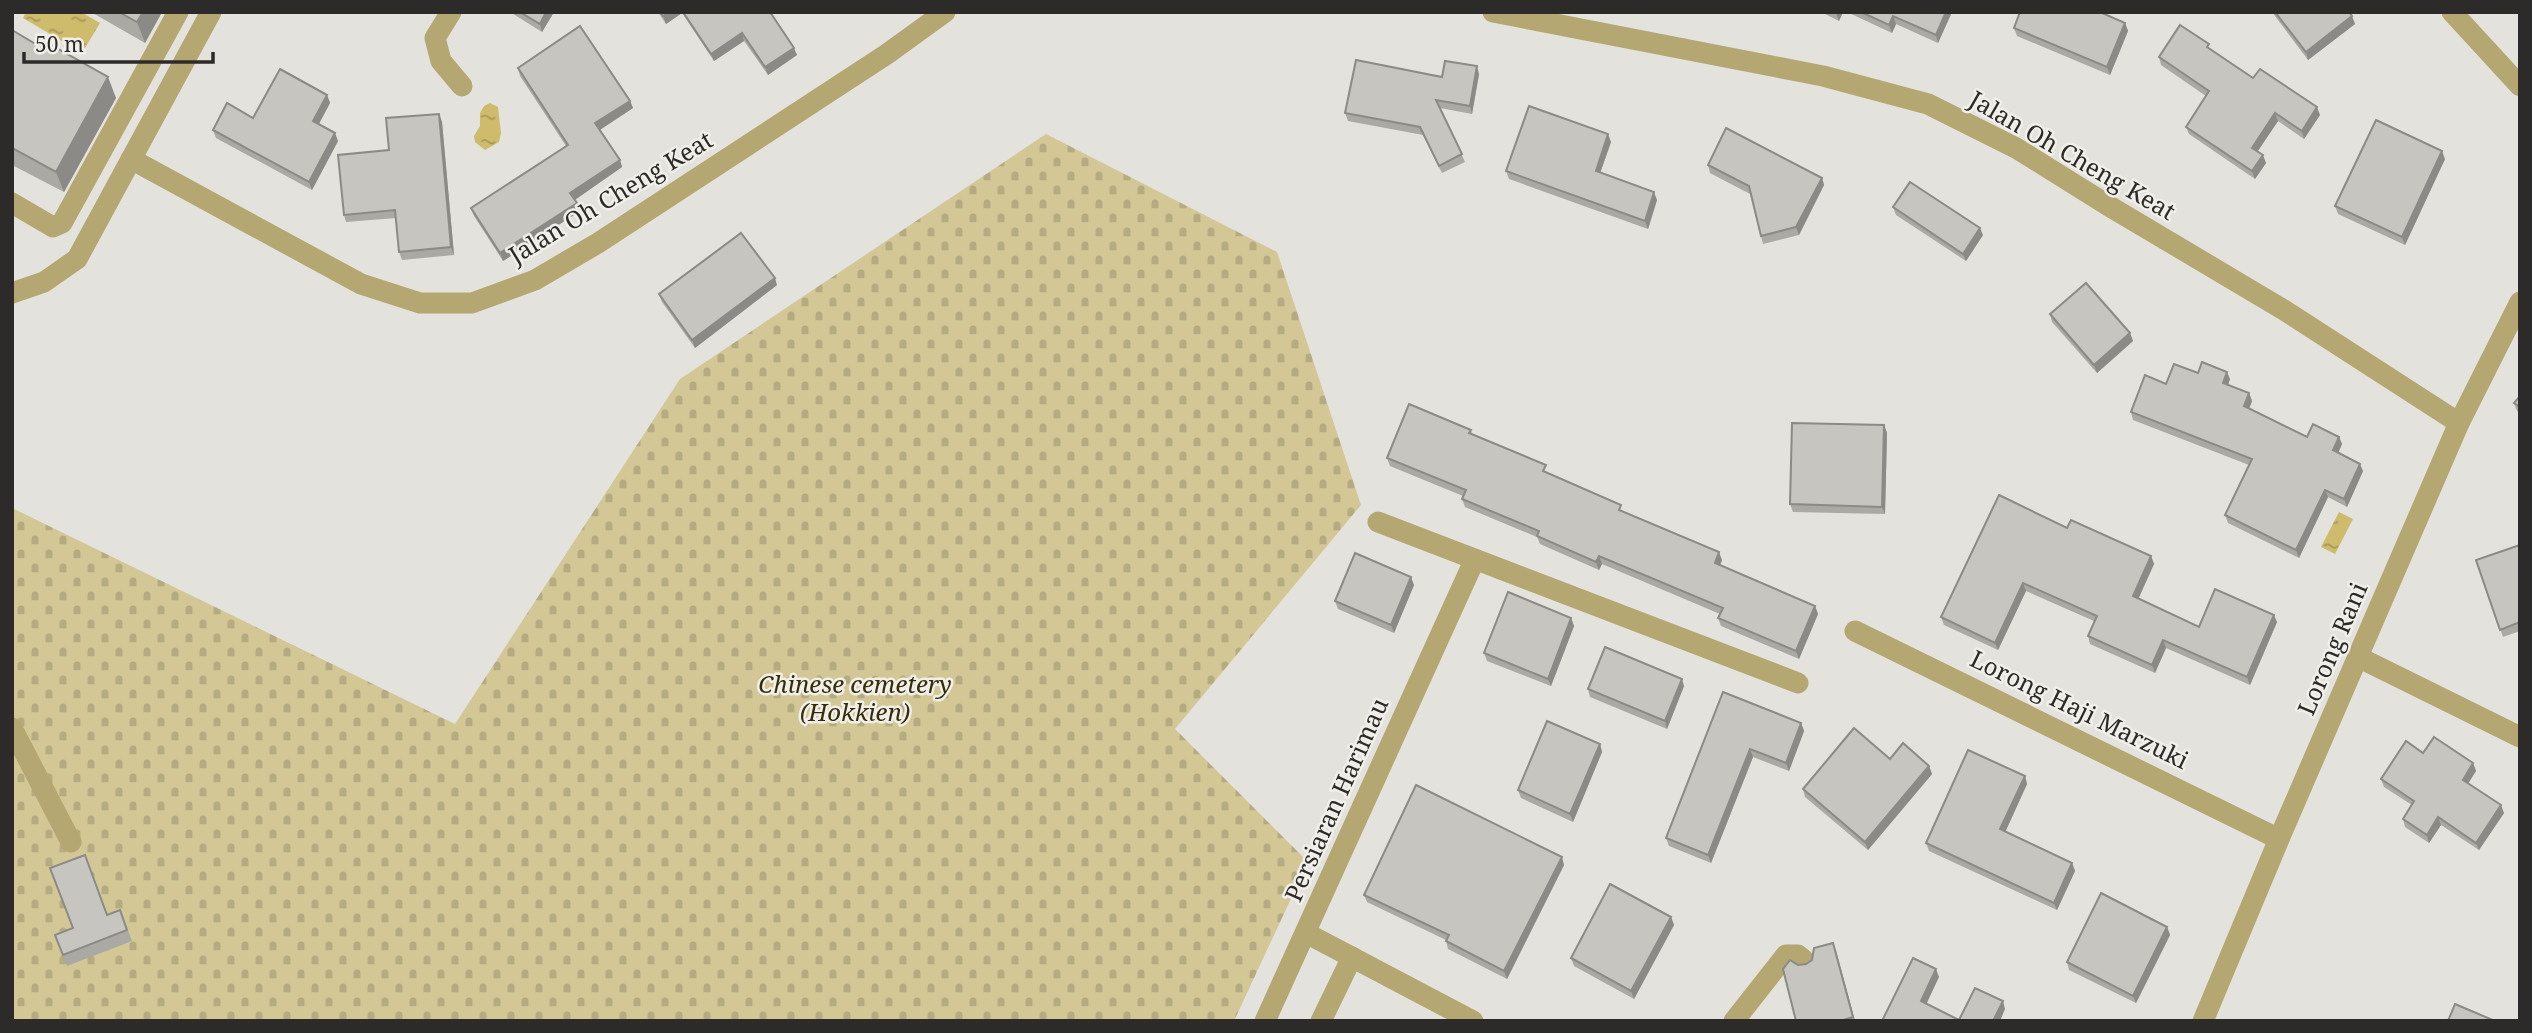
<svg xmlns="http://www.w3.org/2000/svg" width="2532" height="1033" font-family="'Noto Serif',serif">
<defs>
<pattern id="cemetery-stones" width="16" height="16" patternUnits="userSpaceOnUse" patternTransform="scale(1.75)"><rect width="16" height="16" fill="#d3c796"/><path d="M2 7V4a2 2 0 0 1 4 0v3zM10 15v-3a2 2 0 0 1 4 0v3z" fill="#b5ab81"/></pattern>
<pattern id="water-ripples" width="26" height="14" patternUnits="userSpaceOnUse" patternTransform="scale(1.75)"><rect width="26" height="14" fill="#cebb6b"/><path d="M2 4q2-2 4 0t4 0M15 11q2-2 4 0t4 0" fill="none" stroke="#a79858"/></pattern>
</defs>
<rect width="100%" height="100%" fill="#e3e2dc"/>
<polygon fill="url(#cemetery-stones)" points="1046,134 1277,252 1361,505 1175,729 1308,862 1234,1021 12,1021 12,508 455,724 680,379"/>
<g fill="url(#water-ripples)">
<polygon points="26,12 81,12 100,23 82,53 23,18"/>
<polygon points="490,103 498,107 501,133 499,142 485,150 475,142 474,136 480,126 480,113 484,106"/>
<polygon points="2339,512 2353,519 2335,554 2321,547"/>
</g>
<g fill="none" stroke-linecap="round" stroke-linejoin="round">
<g stroke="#b4a771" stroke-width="21">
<polyline points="451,12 435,38 441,61 462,86"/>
<polyline points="1493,12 1823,76 1928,104 2016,148 2109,206 2284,310 2459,423"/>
<polyline points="2452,12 2520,86"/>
<polyline points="131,159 361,284 420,303 472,303 535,280 598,243 887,54 945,12"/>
<polyline points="12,203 53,227 62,223 178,12"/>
<polyline points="12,293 44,282 77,259 211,12"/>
<polyline points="1378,522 1798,683"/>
<polyline points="1855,631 2279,839"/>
<polyline points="2358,657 2520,737"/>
<polyline points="12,728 71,842"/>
<polyline points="1306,933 1473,1021"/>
<polyline points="1265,1021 1474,561"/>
<polyline points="1321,1021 1352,957"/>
<polyline points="1734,1021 1786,955 1798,955 1804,960"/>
<polyline points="2203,1021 2279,839 2459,423 2520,302"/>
</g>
</g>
<g fill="#aaa9a4">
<polygon points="91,12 162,12 145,43"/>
<polygon points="510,12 554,12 542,32"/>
<polygon points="658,12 770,12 797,55 768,75 744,41 714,61 682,13 666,24"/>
<polygon points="1821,12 1843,12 1839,21"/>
<polygon points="1847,12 1952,12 1938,43 1896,24 1892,33"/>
<polygon points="2272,12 2349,12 2355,24 2308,60"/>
<polygon points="2125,23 2128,31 2110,75 2017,36 2014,28"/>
<polygon points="12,30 116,98 64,192 12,165"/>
<polygon points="2211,50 2253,78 2320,115 2304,139 2278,121 2258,151 2266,163 2255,179 2189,134 2186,127 2206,96 2161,65 2159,57"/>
<polygon points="518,68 630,101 633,108 600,130 620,160 622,167 575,200 580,211 503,261 474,216 471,208 566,146 520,76"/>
<polygon points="1479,74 1472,114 1440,108 1465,162 1442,173 1423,135 1348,121 1345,113 1442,77"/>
<polygon points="327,95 330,103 319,124 338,141 312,190 216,138 213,130"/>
<polygon points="439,114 442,122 454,255 402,260 399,252 396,218 346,222 344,215 389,150"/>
<polygon points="1611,142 1600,173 1657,200 1648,229 1509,179 1506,171"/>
<polygon points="2445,159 2405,245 2338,214 2335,206"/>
<polygon points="1708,165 1822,178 1824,185 1799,235 1763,244 1750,194 1710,173"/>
<polygon points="1893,207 1983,235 1966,261 1896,215"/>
<polygon points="777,285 695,348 662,302 659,294"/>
<polygon points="2050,314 2130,333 2133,341 2097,373 2052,322"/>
<polygon points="2198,373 2230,379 2228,385 2249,393 2252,401 2249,409 2307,437 2339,437 2342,444 2338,453 2363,471 2347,507 2328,497 2299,558 2228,523 2225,515 2249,465 2133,420 2131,412"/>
<polygon points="2520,396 2520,413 2517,411 2514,403"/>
<polygon points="1884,425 1887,433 1885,514 1793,512 1790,504"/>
<polygon points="1471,430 1472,435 1624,512 1722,560 1720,566 1815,606 1818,614 1799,659 1721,626 1718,618 1720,614 1602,564 1599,570 1540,544 1537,537 1465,507 1462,499 1463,496 1390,466 1387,458"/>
<polygon points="2067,528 2151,556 2154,564 2138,599 2199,627 2277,622 2250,685 2166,648 2155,673 2090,644 2088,636 2094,621 2026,591 1998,650 1944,625 1941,617"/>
<polygon points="2520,545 2520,631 2503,637 2476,560"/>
<polygon points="1414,585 1394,633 1338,609 1335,601"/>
<polygon points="1571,618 1574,626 1551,686 1487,661 1484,653"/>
<polygon points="1684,686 1667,729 1590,697 1588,689"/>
<polygon points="1723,692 1801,723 1804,731 1789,771 1753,757 1711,863 1669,846 1666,838"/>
<polygon points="1600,744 1602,752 1573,822 1521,798 1518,790"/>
<polygon points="2423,753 2473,763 2476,771 2468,783 2504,813 2479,850 2441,825 2429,843 2405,827 2403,819 2412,805 2384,787 2381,779"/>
<polygon points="1890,759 1929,766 1932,774 1868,850 1805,797 1803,789"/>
<polygon points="2025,776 2027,784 2005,832 2072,863 2075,871 2057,910 1929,851 1926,843"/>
<polygon points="1564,865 1507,979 1448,949 1446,940 1367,902 1364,895"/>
<polygon points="120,910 132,941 67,966 55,935"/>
<polygon points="1671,917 1674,925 1634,999 1574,966 1571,958"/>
<polygon points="2167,927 2170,935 2136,1003 2069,970 2067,962"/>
<polygon points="1836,951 1855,1021 1796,1021 1806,964"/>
</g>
<g fill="#8b8a86">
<polygon points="143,12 162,12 145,43 137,22"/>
<polygon points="546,12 554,12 542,32 540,24"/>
<polygon points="669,12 681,12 682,13 666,24 663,16"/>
<polygon points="1837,12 1843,12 1839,21 1836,13"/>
<polygon points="1946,12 1952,12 1938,43 1936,35"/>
<polygon points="1893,16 1896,24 1892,33 1889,25"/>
<polygon points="2352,16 2355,24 2308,60 2306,52"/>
<polygon points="2125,23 2128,31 2110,75 2107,67"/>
<polygon points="742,33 744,41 714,61 711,54"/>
<polygon points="794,48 797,55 768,75 765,67"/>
<polygon points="1477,66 1479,74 1472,114 1470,106"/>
<polygon points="108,77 116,98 64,192 56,172"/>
<polygon points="327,95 330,103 316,129 313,121"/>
<polygon points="630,101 633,108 598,131 595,123"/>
<polygon points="2317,107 2320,115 2304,139 2302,131"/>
<polygon points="2275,113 2278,121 2255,155 2252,148"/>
<polygon points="439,114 442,122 454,255 451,247"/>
<polygon points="335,133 338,141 312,190 309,182"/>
<polygon points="1608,134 1611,142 1598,179 1596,171"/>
<polygon points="2442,151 2445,159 2405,245 2402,237"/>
<polygon points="2263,155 2266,163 2255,179 2252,171"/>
<polygon points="620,160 622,167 573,201 570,193"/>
<polygon points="1822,178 1824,185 1799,235 1796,227"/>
<polygon points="1654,192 1657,200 1648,229 1645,221"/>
<polygon points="577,203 580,211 503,261 500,253"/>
<polygon points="1980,228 1983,235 1966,261 1963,254"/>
<polygon points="775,278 777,285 695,348 692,340"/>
<polygon points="2130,333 2133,341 2097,373 2094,365"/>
<polygon points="2227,372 2230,379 2226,391 2223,383"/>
<polygon points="2249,393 2252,401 2247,414 2244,406"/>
<polygon points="1884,425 1887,433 1885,514 1882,507"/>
<polygon points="2339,437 2342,444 2336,458 2333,450"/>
<polygon points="2360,464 2363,471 2347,507 2344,499"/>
<polygon points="2325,490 2328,497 2299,558 2296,550"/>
<polygon points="1719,552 1722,560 1717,571 1715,563"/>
<polygon points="1599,556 1602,564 1599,570 1596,562"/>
<polygon points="2151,556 2154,564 2136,604 2133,596"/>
<polygon points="1411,577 1414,585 1394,633 1391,625"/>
<polygon points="2023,583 2026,591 1998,650 1995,643"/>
<polygon points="1815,606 1818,614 1799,659 1796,651"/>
<polygon points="2274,615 2277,622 2250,685 2247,677"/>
<polygon points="1571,618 1574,626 1551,686 1548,679"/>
<polygon points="2163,640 2166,648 2155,673 2152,665"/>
<polygon points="1682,679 1684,686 1667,729 1665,721"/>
<polygon points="1801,723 1804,731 1789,771 1786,763"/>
<polygon points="1600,744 1602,752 1573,822 1570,814"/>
<polygon points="1750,749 1753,757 1711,863 1708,855"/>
<polygon points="2473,763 2476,771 2466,787 2463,780"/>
<polygon points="1929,766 1932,774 1868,850 1865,842"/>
<polygon points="2025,776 2027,784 2003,837 2000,829"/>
<polygon points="2501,805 2504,813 2479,850 2476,843"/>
<polygon points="2438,817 2441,825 2429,843 2427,835"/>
<polygon points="1562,857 1564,865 1507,979 1504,971"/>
<polygon points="2072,863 2075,871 2057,910 2054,903"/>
<polygon points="1671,917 1674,925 1634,999 1631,991"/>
<polygon points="2167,927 2170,935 2136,1003 2133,996"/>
<polygon points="1833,943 1836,951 1855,1021 1853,1017"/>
<polygon points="1936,969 1939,977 1924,1009 1921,1001"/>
<polygon points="2003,1001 2005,1009 2000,1021 1993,1021"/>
</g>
<g fill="#c6c5bf" stroke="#8b8a86" stroke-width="2">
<polygon points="119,12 143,12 137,22"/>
<polygon points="520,12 546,12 540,24"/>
<polygon points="660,12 669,12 663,16"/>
<polygon points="683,12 770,12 794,48 765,67 742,33 711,54"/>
<polygon points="1861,12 1946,12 1936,35 1893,16 1889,25"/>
<polygon points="2020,12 2100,12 2125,23 2107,67 2014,28"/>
<polygon points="2275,12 2349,12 2352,16 2306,52"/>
<polygon points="2180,25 2209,44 2207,47 2253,78 2260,69 2317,107 2302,131 2275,113 2252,148 2263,155 2252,171 2186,127 2209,91 2159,57"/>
<polygon points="580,26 630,101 595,123 620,160 570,193 577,203 500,253 471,208 568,145 518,68"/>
<polygon points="12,30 39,46 42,40 108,77 56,172 12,148"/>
<polygon points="1356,60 1442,77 1445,61 1477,66 1470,106 1436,100 1462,154 1439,166 1420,127 1345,113"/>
<polygon points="280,69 327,95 313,121 335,133 309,182 213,130 227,103 253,118"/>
<polygon points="1529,106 1608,134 1596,171 1654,192 1645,221 1506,171"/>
<polygon points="439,114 451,247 399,252 395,210 344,215 338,155 389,150 386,118"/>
<polygon points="2376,120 2442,151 2402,237 2335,206"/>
<polygon points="1726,128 1822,178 1796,227 1761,236 1749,186 1708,165"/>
<polygon points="1910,182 1980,228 1963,254 1893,207"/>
<polygon points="741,233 775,278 692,340 659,294"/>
<polygon points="2086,283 2130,333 2094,365 2050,314"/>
<polygon points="2202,362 2227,372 2223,383 2249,393 2244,406 2307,437 2313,424 2339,437 2333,450 2360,464 2344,499 2325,490 2296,550 2225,515 2252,459 2131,412 2145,375 2166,384 2174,364 2198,373"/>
<polygon points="2520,396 2520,407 2514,403"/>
<polygon points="1409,404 1471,430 1469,433 1546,465 1543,471 1621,505 1619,510 1719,552 1715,563 1815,606 1796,651 1718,618 1723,608 1599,556 1596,562 1537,536 1539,531 1462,499 1466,490 1387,458"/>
<polygon points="1792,423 1884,425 1882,507 1790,504"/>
<polygon points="1999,495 2067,528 2071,520 2151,556 2133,596 2199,627 2215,589 2274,615 2247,677 2163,640 2152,665 2088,636 2097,616 2023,583 1995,643 1941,617"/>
<polygon points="2520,545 2520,622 2500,630 2476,560"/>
<polygon points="1355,553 1411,577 1391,625 1335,601"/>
<polygon points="1508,592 1571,618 1548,679 1484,653"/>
<polygon points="1605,647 1682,679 1665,721 1588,689"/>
<polygon points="1723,692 1801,723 1786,763 1750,749 1708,855 1666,838"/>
<polygon points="1547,721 1600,744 1570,814 1518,790"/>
<polygon points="1854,728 1890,759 1903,743 1929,766 1865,842 1803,789"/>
<polygon points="2434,737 2473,763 2463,780 2501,805 2476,843 2438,817 2427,835 2403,819 2414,801 2381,779 2406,741 2423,753"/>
<polygon points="1968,750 2025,776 2000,829 2072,863 2054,903 1926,843"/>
<polygon points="1416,785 1562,857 1504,971 1446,941 1449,935 1364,895"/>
<polygon points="85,855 107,915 120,910 127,930 63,955 55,935 73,928 50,868"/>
<polygon points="1610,884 1671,917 1631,991 1571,958"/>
<polygon points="2101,893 2167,927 2133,996 2067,962"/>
<polygon points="1833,943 1853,1017 1840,1021 1796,1021 1783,969 1790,960 1798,965 1806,964 1812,960 1814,948"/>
<polygon points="1913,958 1936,969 1921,1001 1959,1020 1975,988 2003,1001 1993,1021 1882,1021"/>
<polygon points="2455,1004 2495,1021 2448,1021"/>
</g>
<g text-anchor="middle" stroke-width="5" stroke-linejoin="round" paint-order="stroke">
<g font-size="24" fill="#2c2b29" stroke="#f1efe9">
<text transform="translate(2072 156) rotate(30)" y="8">Jalan Oh Cheng Keat</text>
<text transform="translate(611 198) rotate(-31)" y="8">Jalan Oh Cheng Keat</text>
<text transform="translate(2333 649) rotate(-67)" y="8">Lorong Rani</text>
<text transform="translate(2079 710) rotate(26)" y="8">Lorong Haji Marzuki</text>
<text transform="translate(1337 800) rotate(-66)" y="8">Persiaran Harimau</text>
</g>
<g font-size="24" font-style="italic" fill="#352d08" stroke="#f1efe9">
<text x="855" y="693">Chinese cemetery<tspan x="855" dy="28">(Hokkien)</tspan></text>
</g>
</g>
<rect width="2532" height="1033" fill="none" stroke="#2c2b29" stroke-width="28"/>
<path d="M24 52v10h189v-10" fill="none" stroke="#2c2b29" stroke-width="3.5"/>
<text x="35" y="52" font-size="21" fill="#2c2b29" stroke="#f1efe9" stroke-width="5" paint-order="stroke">50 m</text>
</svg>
